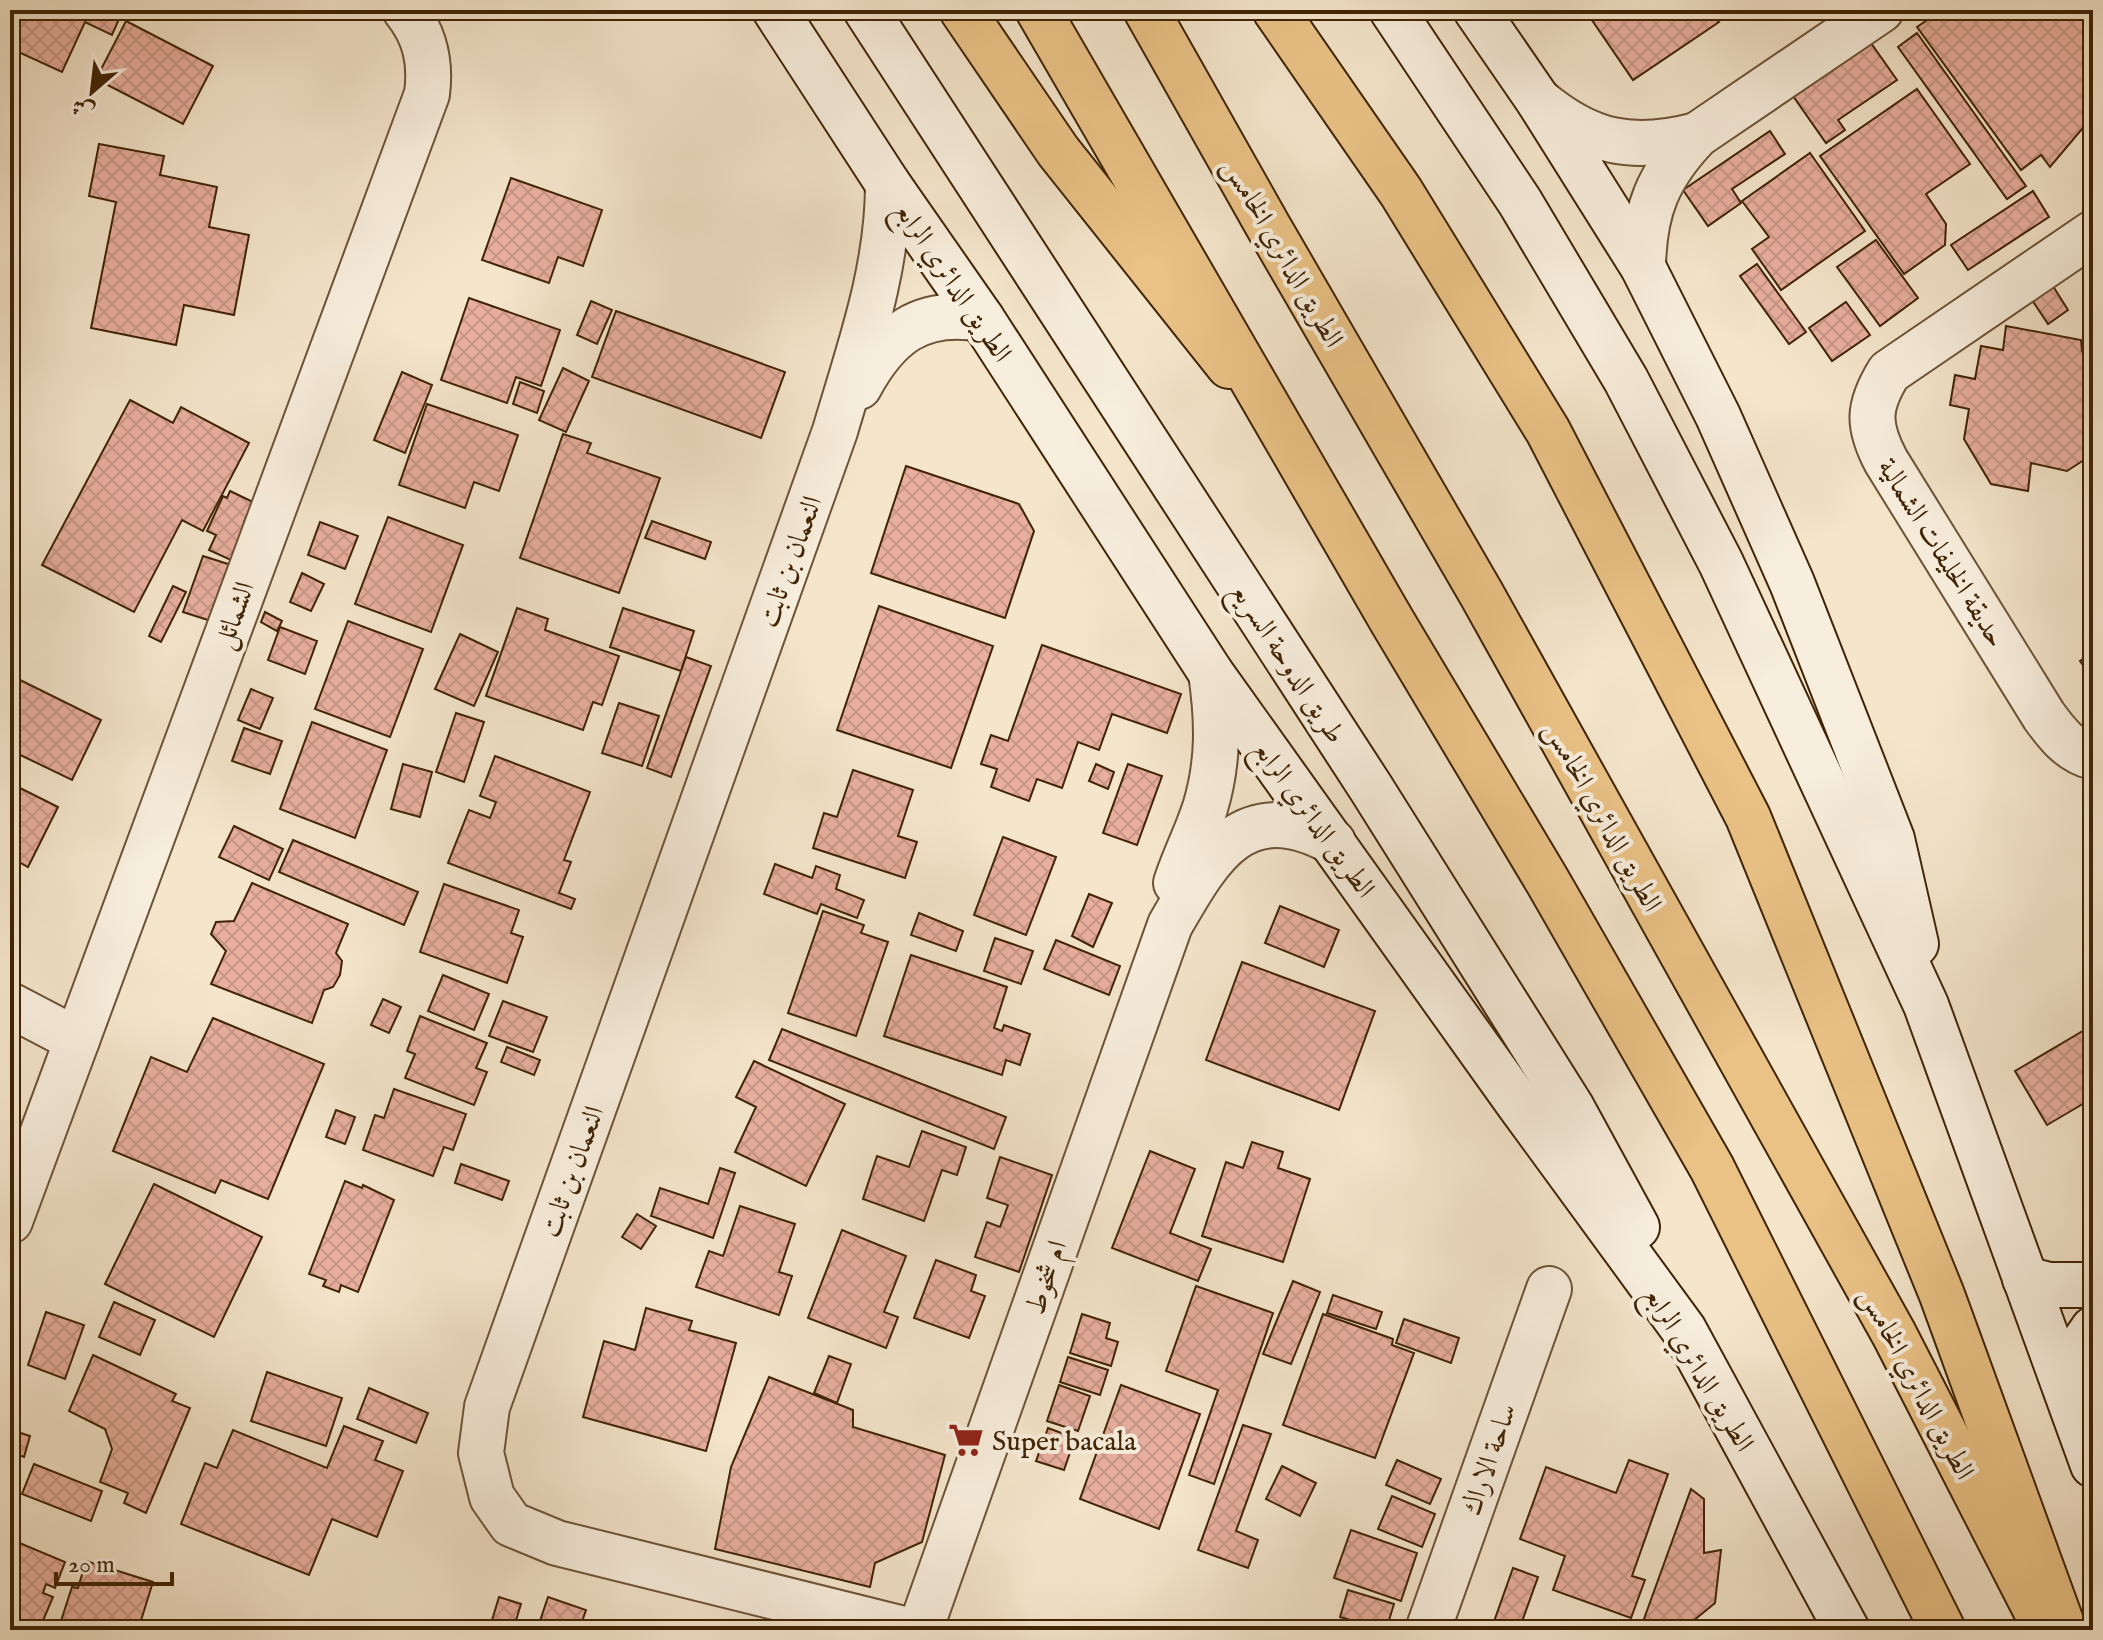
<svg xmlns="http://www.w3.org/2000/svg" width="2103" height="1640" font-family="'IM FELL English',Amiri,serif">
<defs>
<pattern id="building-cross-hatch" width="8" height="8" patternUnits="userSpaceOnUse" patternTransform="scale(2)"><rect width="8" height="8" fill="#e8af9e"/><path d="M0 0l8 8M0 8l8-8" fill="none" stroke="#c89687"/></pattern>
</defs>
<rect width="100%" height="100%" fill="#f4e5cb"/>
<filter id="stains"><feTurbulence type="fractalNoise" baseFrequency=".0025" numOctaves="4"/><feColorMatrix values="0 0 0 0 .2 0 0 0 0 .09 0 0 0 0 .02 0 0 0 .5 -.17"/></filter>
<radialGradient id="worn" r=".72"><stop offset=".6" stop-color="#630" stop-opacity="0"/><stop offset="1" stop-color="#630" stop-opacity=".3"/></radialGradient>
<g fill="url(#building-cross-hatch)" stroke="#402405" stroke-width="2">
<polygon points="10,10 123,10 112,35 85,22 62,72 12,49 10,52"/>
<polygon points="1585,10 1710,10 1719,22 1633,80"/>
<polygon points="1942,10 2093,10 2093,116 2050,167 2041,155 2021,170 1917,27"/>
<polygon points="126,21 213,66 183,124 96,79"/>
<polygon points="1917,33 2026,186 2007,199 1898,47"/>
<polygon points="1871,43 1897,80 1838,120 1845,130 1826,143 1793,96"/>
<polygon points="1917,89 1970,164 1926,194 1946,224 1945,245 1904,274 1820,156"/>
<polygon points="1770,131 1785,154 1732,189 1741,203 1708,226 1683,190"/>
<polygon points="99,144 164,156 160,175 217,187 209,227 249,235 234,315 184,305 176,345 91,328 116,202 89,196"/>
<polygon points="1810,153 1865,231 1781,290 1752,249 1769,237 1742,201"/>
<polygon points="511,178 602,210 583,266 558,257 549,283 482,260"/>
<polygon points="2033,191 2049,217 1968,270 1951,245"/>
<polygon points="1876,240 1918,298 1880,326 1837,267"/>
<polygon points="1757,264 1806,332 1789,344 1740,276"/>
<polygon points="2051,283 2068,310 2048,324 2030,297"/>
<polygon points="469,298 560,330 541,386 516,377 507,403 441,380"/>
<polygon points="591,301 612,310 597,344 577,335"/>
<polygon points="1846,302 1870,335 1832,361 1809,328"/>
<polygon points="616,311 785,372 761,438 592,377"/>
<polygon points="2006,326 2081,340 2082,351 2093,368 2093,454 2067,471 2031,463 2028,491 1991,484 1964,439 1969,409 1950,405 1955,375 1975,379 1981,346 2003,350"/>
<polygon points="563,368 589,381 566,432 539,420"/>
<polygon points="402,372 432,385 405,453 374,440"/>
<polygon points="520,382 544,391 537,413 513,404"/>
<polygon points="130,400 173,423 181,407 249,443 203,531 182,520 134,612 42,565"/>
<polygon points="427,404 518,435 499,491 474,482 465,508 399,485"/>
<polygon points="563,434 591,443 587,453 660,478 619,593 520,558"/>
<polygon points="906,466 1019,504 1034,531 1005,618 871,573"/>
<polygon points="230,491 253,502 244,522 247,523 233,561 209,550 216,535 207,531 223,496 227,498"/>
<polygon points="388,517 463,545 431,632 355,604"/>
<polygon points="652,521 711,542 705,559 645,538"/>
<polygon points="320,522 358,536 345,569 308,555"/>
<polygon points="203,556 231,565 211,621 183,612"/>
<polygon points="302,573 324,584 311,611 290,602"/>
<polygon points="173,586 186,592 161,642 149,636"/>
<polygon points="879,606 993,646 951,768 837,730"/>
<polygon points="517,608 548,619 545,630 619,656 602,705 593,702 583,730 486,696"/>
<polygon points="623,608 694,631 681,671 610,647"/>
<polygon points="265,612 282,621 277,631 261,622"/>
<polygon points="348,621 423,649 390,737 315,709"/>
<polygon points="280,627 317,641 305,674 268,660"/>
<polygon points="460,634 498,652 474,706 435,689"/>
<polygon points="1042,645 1181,694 1167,733 1112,714 1099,750 1078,742 1062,788 1037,779 1029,801 991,787 997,769 981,764 991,735 1008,741"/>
<polygon points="2093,652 2093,679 2080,661"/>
<polygon points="686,657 711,666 671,777 647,768"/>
<polygon points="10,675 101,720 72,780 10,750"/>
<polygon points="251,689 273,698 260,729 238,720"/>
<polygon points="619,703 659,716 642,766 602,753"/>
<polygon points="456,713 484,722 464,782 436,772"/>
<polygon points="312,722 387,750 355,838 280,809"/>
<polygon points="244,728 282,741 270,774 232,761"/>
<polygon points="495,756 590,792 564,860 571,862 559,893 575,899 571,909 448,863 469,810 490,818 496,802 480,796"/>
<polygon points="403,764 432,772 420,817 391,809"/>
<polygon points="1096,764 1114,772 1108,789 1089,781"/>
<polygon points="1128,764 1162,776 1137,845 1103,833"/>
<polygon points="853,770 913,790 898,836 917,842 905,878 813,848 824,813 837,817"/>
<polygon points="10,783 58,807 28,867 10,857"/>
<polygon points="234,826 283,849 269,880 219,857"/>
<polygon points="1003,837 1056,857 1026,935 974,915"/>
<polygon points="293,840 418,892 404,925 279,872"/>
<polygon points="775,864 812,878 816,866 840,875 836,889 864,900 857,918 821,904 817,914 764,894"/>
<polygon points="252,883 348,924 336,953 342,961 340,975 333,987 324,990 312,1023 211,984 226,951 211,934 216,922 234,921"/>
<polygon points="444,884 519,910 511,933 523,937 507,983 420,952"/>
<polygon points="1089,894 1112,903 1093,947 1072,936"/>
<polygon points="1280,906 1339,930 1324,967 1265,943"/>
<polygon points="823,911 864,925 861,933 888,942 856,1036 788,1013"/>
<polygon points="919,913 963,931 956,951 911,935"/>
<polygon points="995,938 1033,951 1021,984 984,971"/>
<polygon points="1056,940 1120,966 1109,995 1044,969"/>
<polygon points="911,955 1007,987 994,1028 1002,1031 1004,1025 1030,1034 1020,1065 1006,1060 1002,1075 884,1036"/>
<polygon points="1242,962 1375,1011 1339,1110 1206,1060"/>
<polygon points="443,975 489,994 474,1030 428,1011"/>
<polygon points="383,999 401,1007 389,1033 371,1025"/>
<polygon points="503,1001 547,1017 533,1052 489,1036"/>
<polygon points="420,1016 487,1043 476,1068 487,1072 474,1105 405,1078 415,1054 407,1051"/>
<polygon points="213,1018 324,1064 268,1199 221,1180 215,1193 113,1151 151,1057 187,1072"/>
<polygon points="2093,1025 2093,1098 2047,1125 2015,1071"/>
<polygon points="782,1029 1006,1117 994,1149 769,1060"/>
<polygon points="507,1047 540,1060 534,1075 501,1062"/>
<polygon points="754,1061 845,1104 806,1186 735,1152 756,1107 736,1097"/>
<polygon points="394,1089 466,1114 453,1150 444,1147 433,1176 363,1150 375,1115 384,1118"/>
<polygon points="336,1110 355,1117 345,1144 326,1137"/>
<polygon points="922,1131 966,1147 957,1175 942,1170 924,1221 863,1199 877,1156 909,1167"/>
<polygon points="1252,1142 1283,1152 1278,1168 1310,1179 1283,1262 1202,1236 1226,1162 1243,1168"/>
<polygon points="1150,1151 1195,1169 1170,1233 1211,1249 1198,1281 1112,1248"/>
<polygon points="1000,1157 1052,1175 1019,1272 975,1257 987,1222 1000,1227 1008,1205 987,1198"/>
<polygon points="461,1164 509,1181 502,1200 455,1183"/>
<polygon points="720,1168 735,1173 713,1238 651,1216 660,1188 708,1204"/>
<polygon points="345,1181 362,1188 363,1185 394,1200 358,1292 341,1285 339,1292 323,1286 326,1280 309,1274"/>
<polygon points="154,1184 262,1237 214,1337 105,1284"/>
<polygon points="740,1206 795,1224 779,1272 792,1276 779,1315 696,1287 709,1251 723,1256"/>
<polygon points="637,1214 656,1226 641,1249 622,1237"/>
<polygon points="842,1230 906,1256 884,1312 898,1317 886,1348 808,1318"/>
<polygon points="936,1260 976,1275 971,1291 985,1296 969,1338 914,1318"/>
<polygon points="1293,1281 1320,1292 1291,1364 1263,1354"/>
<polygon points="1196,1286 1273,1313 1214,1484 1189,1475 1218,1390 1166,1371"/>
<polygon points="1333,1295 1382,1312 1376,1329 1327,1313"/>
<polygon points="114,1302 155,1320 140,1355 99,1337"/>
<polygon points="646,1308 692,1321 689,1330 736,1343 706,1451 583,1417 604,1341 635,1350"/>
<polygon points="46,1312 84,1325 65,1379 28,1365"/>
<polygon points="1082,1314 1110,1323 1106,1338 1118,1342 1111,1366 1070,1353"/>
<polygon points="1323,1314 1393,1339 1392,1345 1414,1353 1375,1458 1283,1425"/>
<polygon points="1404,1319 1459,1338 1451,1363 1396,1343"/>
<polygon points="93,1355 176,1394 172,1401 190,1408 146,1513 124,1503 128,1493 100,1482 112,1449 105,1429 69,1411"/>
<polygon points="829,1356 851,1364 837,1403 814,1393"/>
<polygon points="1068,1357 1108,1370 1100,1395 1060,1382"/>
<polygon points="267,1372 342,1398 326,1446 251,1421"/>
<polygon points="769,1377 853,1410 853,1427 945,1455 922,1542 875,1563 870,1587 715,1549 731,1467"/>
<polygon points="1059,1385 1090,1396 1078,1431 1047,1421"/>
<polygon points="1121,1385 1200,1414 1159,1529 1080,1499"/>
<polygon points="369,1388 428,1413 416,1443 357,1419"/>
<polygon points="1243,1425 1271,1434 1236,1531 1258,1540 1248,1568 1198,1550"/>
<polygon points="344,1426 383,1441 375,1460 403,1471 377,1537 332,1519 309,1575 181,1524 205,1463 217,1468 233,1430 327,1468"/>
<polygon points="1048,1428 1075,1438 1064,1470 1036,1461"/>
<polygon points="11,1430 30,1436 24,1457 10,1452"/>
<polygon points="1397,1460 1441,1479 1430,1504 1386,1485"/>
<polygon points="1629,1460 1668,1474 1632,1576 1645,1580 1631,1618 1553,1590 1565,1556 1520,1539 1546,1467 1616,1493"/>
<polygon points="34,1464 102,1491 91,1521 22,1494"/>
<polygon points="1282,1466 1316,1483 1300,1516 1266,1499"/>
<polygon points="1691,1489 1704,1499 1704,1553 1721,1550 1715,1603 1682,1630 1640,1630"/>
<polygon points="1392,1496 1435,1514 1422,1547 1378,1529"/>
<polygon points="1351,1530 1417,1553 1401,1601 1334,1578"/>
<polygon points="10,1539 65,1562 55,1588 46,1584 43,1593 53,1597 39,1630 10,1630"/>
<polygon points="86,1561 153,1582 138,1630 69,1630 70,1625 61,1621 72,1587 78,1588"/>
<polygon points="1513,1568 1538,1577 1519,1630 1491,1630"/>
<polygon points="1348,1590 1394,1604 1386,1630 1340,1617"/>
<polygon points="499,1597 521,1604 513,1630 489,1630"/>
<polygon points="548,1597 586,1610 579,1630 537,1630"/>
</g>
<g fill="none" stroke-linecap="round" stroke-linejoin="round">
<g stroke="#6d5436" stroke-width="48">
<g id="street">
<path d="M1538,100C1589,143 1632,152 1697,135"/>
<path d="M888,184C888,270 859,349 835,431L487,1407L481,1453L492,1497L511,1524L557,1543L908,1630"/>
<path d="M2093,233L1889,372C1868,406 1867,425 1886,461L2044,716C2057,734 2070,751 2093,757"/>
<path d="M1643,267C1644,210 1658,176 1697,135L1881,10"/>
<path d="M859,387C887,335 920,308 982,319"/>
<path d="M1176,883C1184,858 1197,833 1205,808C1219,762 1218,720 1211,673"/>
<polyline points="10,1005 77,1040"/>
<path d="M10,1221L427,94C431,63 426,36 405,10"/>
<path d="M920,1630L1170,925C1210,856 1243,794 1333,842"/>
<polyline points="1428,1630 1549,1289"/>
</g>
</g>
<g stroke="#402405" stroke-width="48">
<g id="secondary">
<polyline points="775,10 888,184 982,319 1211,673 1518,1103 1684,1330 1847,1630"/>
<polyline points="866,10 1371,788 1572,1108 1637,1227"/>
<polyline points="1392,10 1520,202 1626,380 1721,563 1926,1005 2093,1465"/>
<polyline points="1476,10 1538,100 1643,267 1718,416 1792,583 1892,839 1916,944"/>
<polyline points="2025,1279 2049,1285 2093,1285"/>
<polyline points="2061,1375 2093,1329"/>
</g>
</g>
<g stroke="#402405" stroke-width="48">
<g id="primary">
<polyline points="962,10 1058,151 1229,366"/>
<polyline points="1275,10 1401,192 1548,431 1748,817 1942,1295 2064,1630"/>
</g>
</g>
<g stroke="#402405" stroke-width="48">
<g id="highway">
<polyline points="1038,10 1392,621 1548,882 1712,1168 1943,1630"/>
<polyline points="1146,10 1268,226 1482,595 1894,1334 2046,1630"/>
</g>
</g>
<use href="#street" stroke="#f8eedd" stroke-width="44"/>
<use href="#secondary" stroke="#f8eedd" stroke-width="44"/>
<use href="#primary" stroke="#eac286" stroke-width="44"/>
<use href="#highway" stroke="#eac286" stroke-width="44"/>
</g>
<defs>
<g id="supermarket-bare" transform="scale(2.76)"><path d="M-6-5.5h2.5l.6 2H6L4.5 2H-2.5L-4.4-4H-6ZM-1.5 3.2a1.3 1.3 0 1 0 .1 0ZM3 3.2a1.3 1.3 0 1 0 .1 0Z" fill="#8f2418" stroke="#f8eedd" stroke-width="2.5" paint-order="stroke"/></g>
</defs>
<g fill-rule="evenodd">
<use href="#supermarket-bare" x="966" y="1440"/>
</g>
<g text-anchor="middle" stroke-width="8" stroke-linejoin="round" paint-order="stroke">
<g font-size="28" fill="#402405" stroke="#f8eedd">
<text transform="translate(1284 252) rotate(60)" y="10">الطريق الدائري الخامس</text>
<text transform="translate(954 281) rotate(56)" y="10">الطريق الدائري الرابع</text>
<text transform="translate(1943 552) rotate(58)" y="10">حديقة الخليفات الشمالية</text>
<text transform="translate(789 561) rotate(-70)" y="10">النعمان بن ثابت</text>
<text transform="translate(233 615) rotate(-70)" y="10">الشمائل</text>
<text transform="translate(1289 662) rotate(57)" y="10">طريق الدوحة السريع</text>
<text transform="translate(1604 816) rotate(61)" y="10">الطريق الدائري الخامس</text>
<text transform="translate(1315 818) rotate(54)" y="10">الطريق الدائري الرابع</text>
<text transform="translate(571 1171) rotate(-70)" y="10">النعمان بن ثابت</text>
<text transform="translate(1045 1277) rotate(-71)" y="10">ام شخوط</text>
<text transform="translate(1700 1368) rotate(59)" y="10">الطريق الدائري الرابع</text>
<text transform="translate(1918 1383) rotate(62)" y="10">الطريق الدائري الخامس</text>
<text transform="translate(1488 1459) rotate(-71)" y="10">ساحة الاراك</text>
</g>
<g font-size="28" fill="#402405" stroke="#f8eedd" text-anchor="start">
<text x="992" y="1450">Super bacala</text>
</g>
</g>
<rect width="2103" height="1640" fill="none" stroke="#f4e5cb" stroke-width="40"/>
<rect x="12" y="12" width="2079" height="1616" fill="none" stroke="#402405" stroke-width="4"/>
<rect x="20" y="20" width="2063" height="1600" fill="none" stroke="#402405" stroke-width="2"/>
<g transform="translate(92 92) rotate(208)" stroke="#f8eedd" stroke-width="6" paint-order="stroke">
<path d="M0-6L14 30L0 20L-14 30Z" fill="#402405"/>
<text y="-12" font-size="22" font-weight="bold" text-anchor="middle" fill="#402405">ش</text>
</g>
<path d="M56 1572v12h116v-12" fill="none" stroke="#402405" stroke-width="4"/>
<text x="68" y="1572" font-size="24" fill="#402405" stroke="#f8eedd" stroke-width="6" paint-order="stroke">20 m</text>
<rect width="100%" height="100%" filter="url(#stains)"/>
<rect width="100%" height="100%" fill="url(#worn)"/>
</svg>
